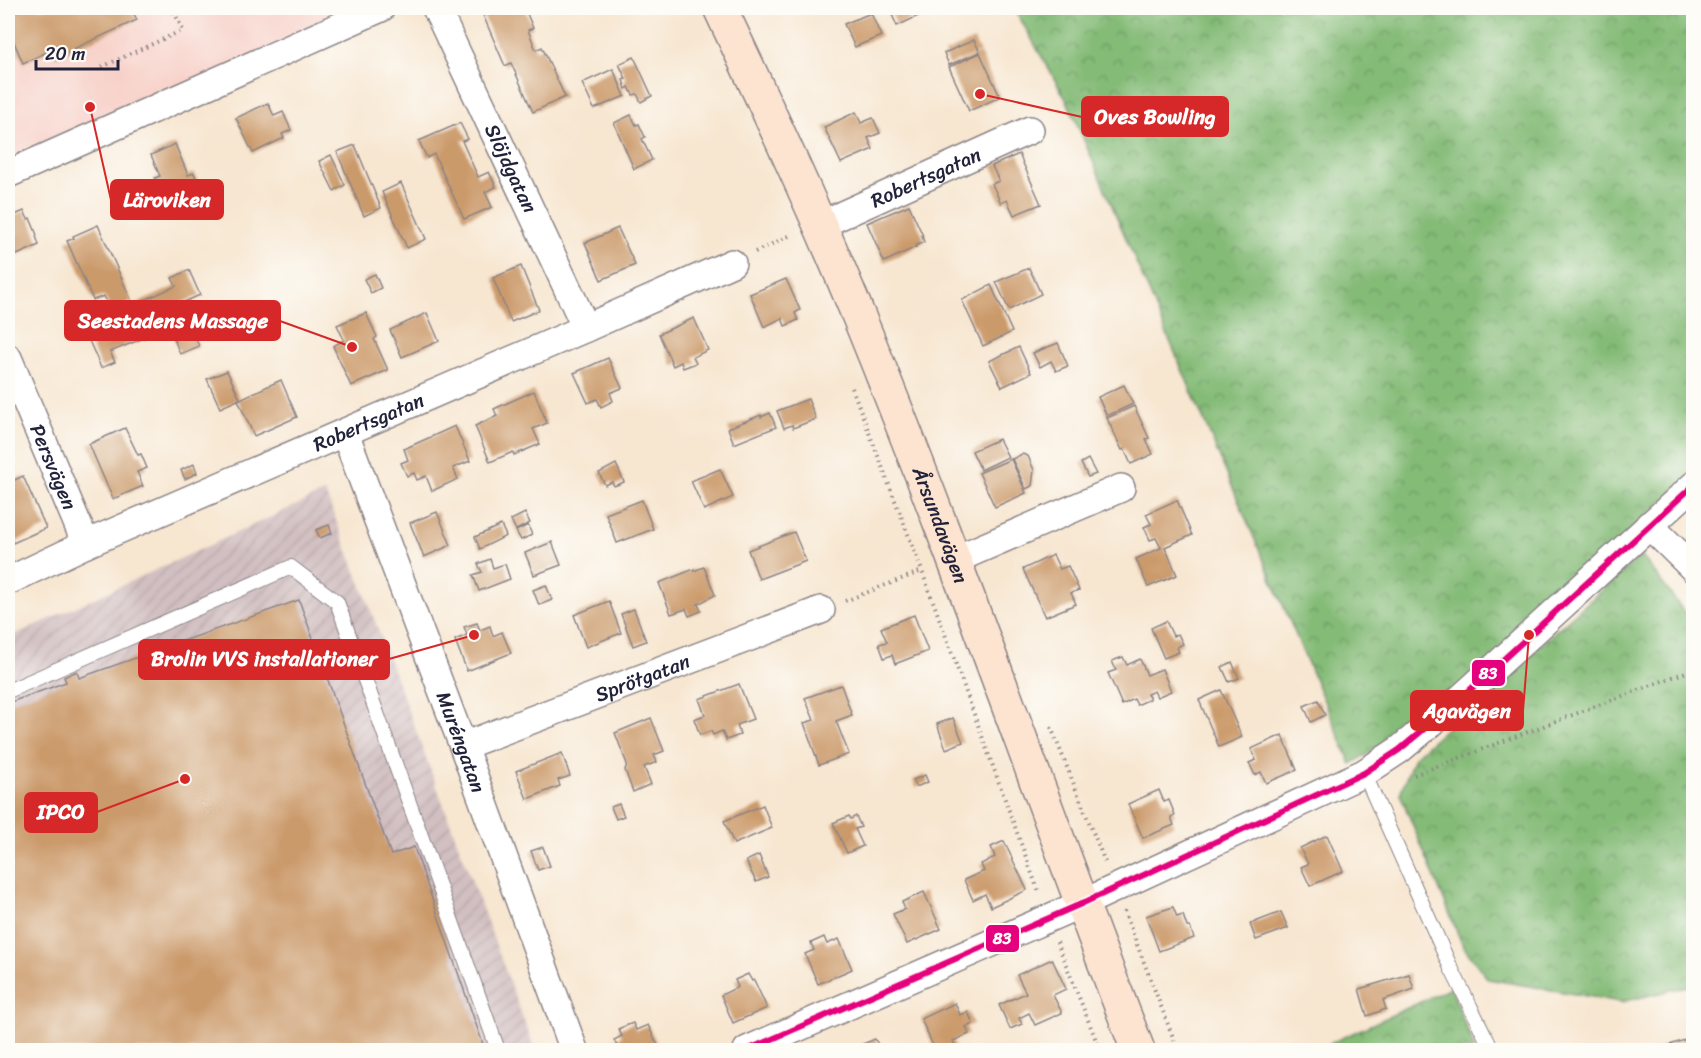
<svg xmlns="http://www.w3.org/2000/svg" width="1701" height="1058" font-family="Sriracha,sans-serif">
<defs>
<pattern id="industrial-furrows" width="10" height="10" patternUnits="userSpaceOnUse" patternTransform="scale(1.5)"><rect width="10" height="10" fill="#d2bfc1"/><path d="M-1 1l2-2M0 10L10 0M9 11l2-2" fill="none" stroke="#b4a4a7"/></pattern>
<pattern id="forest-crowns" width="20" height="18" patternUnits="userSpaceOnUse" patternTransform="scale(1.5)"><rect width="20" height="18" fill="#84bb77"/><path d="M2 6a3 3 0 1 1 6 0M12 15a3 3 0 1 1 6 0" fill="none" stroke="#6c9863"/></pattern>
</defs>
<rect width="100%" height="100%" fill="#fdfcf7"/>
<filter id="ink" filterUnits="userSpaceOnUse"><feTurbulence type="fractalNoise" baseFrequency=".0167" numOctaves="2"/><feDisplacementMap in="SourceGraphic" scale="12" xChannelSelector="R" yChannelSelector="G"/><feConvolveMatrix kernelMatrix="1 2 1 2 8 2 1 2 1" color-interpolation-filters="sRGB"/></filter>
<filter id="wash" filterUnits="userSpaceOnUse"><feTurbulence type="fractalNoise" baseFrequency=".008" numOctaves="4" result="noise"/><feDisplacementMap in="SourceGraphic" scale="24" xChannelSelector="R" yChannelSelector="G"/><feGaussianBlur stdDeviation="1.35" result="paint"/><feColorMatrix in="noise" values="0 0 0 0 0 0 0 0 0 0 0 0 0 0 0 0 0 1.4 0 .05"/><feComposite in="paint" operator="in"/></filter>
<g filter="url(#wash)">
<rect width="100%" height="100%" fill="#f7e6d0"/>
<polygon fill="#f7d1c9" points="8,8 323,8 338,38 8,176"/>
<polygon fill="url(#industrial-furrows)" points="325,492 366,597 535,1050 8,1050 8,638"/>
<g fill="url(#forest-crowns)" stroke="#536e59" stroke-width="1.5">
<polygon points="1014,8 1693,8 1693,472 1502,651 1407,731 1351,764 1068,103"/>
<polygon points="1641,555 1690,620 1693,623 1693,985 1621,1002 1488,979 1463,946 1400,794 1414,757"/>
<polygon points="1451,988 1474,1047 1473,1050 1316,1050"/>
</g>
<g id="blocks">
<g fill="#cb9a6b">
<polygon points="21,8 131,8 137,20 56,57 52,50 23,63 8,28 8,13"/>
<polygon points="480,8 518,8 519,11 525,9 533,28 528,30 536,50 542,47 565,97 533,112 511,63 505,66"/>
<polygon points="889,8 925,8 927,12 897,26"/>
<polygon points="871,13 881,36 855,47 844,24"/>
<polygon points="974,40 980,52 949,65 944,53"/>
<polygon points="980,53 1000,97 969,111 949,67"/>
<polygon points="634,57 652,96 641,102 637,94 633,95 629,87 626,89 623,80 626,79 619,64"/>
<polygon points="613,69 625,96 594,109 582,83"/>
<polygon points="268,103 274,116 283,112 291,130 282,134 284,138 253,153 236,118"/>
<polygon points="856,112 861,123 873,118 880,133 868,138 873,149 841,163 824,127"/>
<polygon points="631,115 636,125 639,124 645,137 642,139 652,160 634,169 614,123"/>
<polygon points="460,123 468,139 462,141 478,177 489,172 496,187 485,192 492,207 464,219 434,154 427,158 419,141"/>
<polygon points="175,144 188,175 194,173 200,187 171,200 165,187 159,189 155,178 160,176 151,155"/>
<polygon points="355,145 381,208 364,216 337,152"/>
<polygon points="1019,154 1041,204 1014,215 1007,200 1001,203 992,184 999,181 992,166"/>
<polygon points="331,155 345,185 334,191 319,161"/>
<polygon points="401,183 426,239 407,248 382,192"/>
<polygon points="909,205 923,236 922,236 924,242 915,246 916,247 884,262 867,223"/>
<polygon points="24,211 28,219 30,218 37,235 36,236 39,245 8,259 8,218"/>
<polygon points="98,225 132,302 111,311 104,296 93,300 67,241 74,238 73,236"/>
<polygon points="618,228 635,265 601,280 585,243"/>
<polygon points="521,266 539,310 511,322 493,278"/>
<polygon points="1029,268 1041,294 1009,310 996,282"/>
<polygon points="189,270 200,295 145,319 138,303 176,286 172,278"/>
<polygon points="375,274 381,288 371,293 364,279"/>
<polygon points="786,279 800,310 795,313 798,320 785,326 782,318 764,327 750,294"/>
<polygon points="991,285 1012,332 983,346 962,300"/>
<polygon points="366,313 377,337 374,339 388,370 351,386 333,346 344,340 337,325"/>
<polygon points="427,313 439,341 402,357 390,330"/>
<polygon points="134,315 144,338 110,352 115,362 101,368 87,336"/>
<polygon points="694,318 708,350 693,357 696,363 683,368 681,362 673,366 659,334"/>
<polygon points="192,331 199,346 180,354 174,339"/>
<polygon points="1058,343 1068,366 1056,371 1051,361 1040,367 1033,353"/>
<polygon points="1019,347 1031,373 1002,387 989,361"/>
<polygon points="608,358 622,388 610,393 613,401 601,407 597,399 588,403 574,373"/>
<polygon points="227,371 240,399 220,408 207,379"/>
<polygon points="281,380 297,417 254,436 238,400"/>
<polygon points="1124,385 1133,404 1107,416 1098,397"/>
<polygon points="534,391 547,423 533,429 540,444 514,455 513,452 490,462 475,426 497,416 494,409"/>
<polygon points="808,399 816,419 793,428 792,425 784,428 777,411"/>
<polygon points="1134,406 1149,438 1146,439 1153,454 1131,464 1124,449 1122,450 1107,418"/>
<polygon points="770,413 776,427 734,444 728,428 761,415 761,417"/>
<polygon points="455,426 470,461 453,468 458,479 432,491 426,476 417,480 414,473 407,476 401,463 408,460 404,449"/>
<polygon points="125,428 138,455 141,454 147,468 137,472 143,486 113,499 89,444"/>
<polygon points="999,439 1008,457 981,470 972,451"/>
<polygon points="1022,454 1028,456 1034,470 1032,486 1026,489 1012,459"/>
<polygon points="1011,459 1026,493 995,507 979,473"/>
<polygon points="1088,459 1096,474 1088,477 1081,463"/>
<polygon points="194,464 197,473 185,479 181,470"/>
<polygon points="616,464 624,482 614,486 612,482 605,485 599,473"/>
<polygon points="720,469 733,497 704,510 691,481"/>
<polygon points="23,476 46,528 13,543 8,530 8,501 13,499 8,483"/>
<polygon points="642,500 653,529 617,543 606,514"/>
<polygon points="1177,500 1192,535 1165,547 1177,575 1148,587 1136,559 1161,548 1156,538 1150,540 1144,527 1151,524 1146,514"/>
<polygon points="437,512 451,545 424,557 410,523"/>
<polygon points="525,513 530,523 516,530 511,520"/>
<polygon points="329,525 332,533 320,538 316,530"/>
<polygon points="501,525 506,536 480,549 475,537"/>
<polygon points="528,525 532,535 521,540 516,531"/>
<polygon points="794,532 806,561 759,579 748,550"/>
<polygon points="552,542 561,565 534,575 525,553"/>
<polygon points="1053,555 1060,569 1068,566 1079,590 1071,593 1076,604 1045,617 1023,569"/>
<polygon points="490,559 493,568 505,564 510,579 479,591 473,575 482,572 478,564"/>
<polygon points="704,567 715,595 698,604 701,611 689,616 686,609 671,614 659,583 694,569 694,571"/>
<polygon points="546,585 552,600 539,605 533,590"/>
<polygon points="299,600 391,855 414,847 485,1050 8,1050 8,703 66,682 64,677 77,671 79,678"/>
<polygon points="609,601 621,633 586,647 574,615"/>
<polygon points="634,609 646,641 633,646 621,614"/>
<polygon points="914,615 928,651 895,664 892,655 884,658 879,644 887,642 881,628"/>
<polygon points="1166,621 1173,636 1178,634 1183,644 1177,647 1179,652 1164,658 1151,628"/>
<polygon points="477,623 480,630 490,626 493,636 502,632 511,653 467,671 455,640 467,635 464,627"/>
<polygon points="1123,657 1127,665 1140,659 1147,675 1162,669 1171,691 1157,697 1154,691 1147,694 1150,699 1137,705 1134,699 1122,705 1108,673 1116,670 1112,661"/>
<polygon points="1232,662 1239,678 1229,682 1222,667"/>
<polygon points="739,684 753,719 737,725 740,735 726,740 722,731 713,735 711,731 700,735 694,719 705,715 699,699"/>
<polygon points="841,685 852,715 836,721 849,754 819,765 804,723 814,720 805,698"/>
<polygon points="1221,690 1242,737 1219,747 1199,700"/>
<polygon points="1318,700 1325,715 1311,722 1304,706"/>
<polygon points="651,718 664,751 654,755 657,762 644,767 651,784 633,792 625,770 627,764 615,733"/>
<polygon points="953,718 963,742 946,749 937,724"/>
<polygon points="1282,735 1297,770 1266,783 1261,772 1255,775 1249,763 1256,760 1251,749"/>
<polygon points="562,753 570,776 558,780 560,786 527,799 516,771"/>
<polygon points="925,775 928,782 916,787 913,780"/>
<polygon points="1159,790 1164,802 1169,800 1175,815 1171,817 1174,825 1143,838 1128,804"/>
<polygon points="619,804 624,816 616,819 611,807"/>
<polygon points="763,805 772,828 734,844 724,821"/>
<polygon points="849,816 851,819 856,816 861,827 855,829 863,846 847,853 833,823"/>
<polygon points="1327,835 1343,871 1310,886 1301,867 1308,864 1300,848"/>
<polygon points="1004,841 1027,890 991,907 985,894 973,900 964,880 984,871 981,864 995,857 991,847"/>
<polygon points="543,847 550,866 538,870 531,851"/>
<polygon points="759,855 768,877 756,882 746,861"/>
<polygon points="924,892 941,929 907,944 893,914 905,909 902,902"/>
<polygon points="1173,907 1177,917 1183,915 1187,927 1190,927 1194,938 1159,951 1146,916"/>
<polygon points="1281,912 1288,928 1256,940 1250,924"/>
<polygon points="824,937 827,944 839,939 852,969 818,984 805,954 814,950 811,943"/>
<polygon points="1052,959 1066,989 1053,995 1062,1013 1035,1025 1029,1013 1019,1018 1022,1024 1010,1029 999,1005 1026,993 1017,975"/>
<polygon points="748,974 752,981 754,980 767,1008 733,1023 721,995 738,987 735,980"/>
<polygon points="1409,974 1414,989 1383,1000 1386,1009 1367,1016 1359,989"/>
<polygon points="955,1003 960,1015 968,1012 973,1024 966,1027 969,1034 953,1041 957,1050 935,1050 921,1019"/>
<polygon points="633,1023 636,1030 648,1025 660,1050 619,1050 614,1040 622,1036 618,1029"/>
<polygon points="1694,1037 1694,1050 1654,1050"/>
<polygon points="875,1039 881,1050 849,1050"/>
</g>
</g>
</g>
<g filter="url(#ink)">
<use href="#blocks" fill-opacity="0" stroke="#8c8486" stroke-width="1.5"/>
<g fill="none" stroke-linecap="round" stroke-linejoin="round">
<g stroke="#8c8486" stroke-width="16">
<g id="service">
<polyline points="8,691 291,567 337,602 498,1050"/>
<polyline points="1364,773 1450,966 1492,1050"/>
</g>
</g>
<g stroke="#8c8486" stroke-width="30">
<g id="minor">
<path id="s1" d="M436,8L586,328"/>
<polyline points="8,174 381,8"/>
<path id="s2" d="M820,225L1030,130"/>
<path id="s3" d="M8,358L86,544"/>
<path id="s4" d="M345,433L463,746L574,1050"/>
<polyline points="1649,525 1694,569"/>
<polyline points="954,560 1121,488"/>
<path id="s5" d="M8,581L86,544L586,328L732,263"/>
<path id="s6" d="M463,746L821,610"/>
<polyline points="747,1050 1081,904 1364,773 1399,750 1460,699 1694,485"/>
</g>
</g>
<g stroke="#8c8486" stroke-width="36">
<g id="secondary">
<path id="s7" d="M720,8C768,110 816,212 859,317C958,559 1043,807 1138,1050"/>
</g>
</g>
<g stroke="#8c8486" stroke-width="4" stroke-dasharray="1.5 4.5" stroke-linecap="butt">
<polyline points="102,67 183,30 172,8"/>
<polyline points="755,252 791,235"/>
<polyline points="852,388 922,571 1039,893"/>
<polyline points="845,601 922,571"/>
<polyline points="1051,727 1105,862"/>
<polyline points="1414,775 1694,669"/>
<polyline points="1124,911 1178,1050"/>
<polyline points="1057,942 1100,1050"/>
</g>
<use href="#service" stroke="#fff" stroke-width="14"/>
<use href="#minor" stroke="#fff" stroke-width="27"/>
<use href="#secondary" stroke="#fde4d1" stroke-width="33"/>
<g stroke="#fdfcf7" stroke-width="10">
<polyline id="bus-1" points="747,1050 1081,904 1364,773 1399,750 1460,699 1694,485"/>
</g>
<use href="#bus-1" stroke="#e5007d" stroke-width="6"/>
</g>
</g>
<g text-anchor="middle" stroke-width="6" stroke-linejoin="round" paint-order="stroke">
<g font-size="20" fill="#22223b" stroke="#fdfcf7">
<text dy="7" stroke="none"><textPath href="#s1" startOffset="177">Slöjdgatan</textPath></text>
<text dy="7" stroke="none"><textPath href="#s2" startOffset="116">Robertsgatan</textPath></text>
<text dy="7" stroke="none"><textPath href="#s5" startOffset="394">Robertsgatan</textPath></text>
<text dy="7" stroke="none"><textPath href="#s3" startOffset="118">Persvägen</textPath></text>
<text dy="7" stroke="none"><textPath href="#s7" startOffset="562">Årsundavägen</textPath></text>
<text dy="7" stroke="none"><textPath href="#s6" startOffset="192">Sprötgatan</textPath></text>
<text dy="7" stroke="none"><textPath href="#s4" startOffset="330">Muréngatan</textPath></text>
</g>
</g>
<path fill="none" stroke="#d62828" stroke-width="2" d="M980 94L1082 117M90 107L111 200M352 347L280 321M474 635L389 659M1529 635L1523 711M185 779L97 812"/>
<g fill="#d62828" stroke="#fdfcf7" stroke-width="2">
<circle cx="980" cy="94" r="6"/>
<circle cx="90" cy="107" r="6"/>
<circle cx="352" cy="347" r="6"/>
<circle cx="474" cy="635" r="6"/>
<circle cx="1529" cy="635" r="6"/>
<circle cx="185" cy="779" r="6"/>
</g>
<g fill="#d62828" stroke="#d62828" stroke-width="2">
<rect x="1082" y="97" width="146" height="39" rx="6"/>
<rect x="111" y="180" width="112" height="39" rx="6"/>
<rect x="65" y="301" width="215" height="39" rx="6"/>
<rect x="139" y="640" width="250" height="39" rx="6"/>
<rect x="1411" y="691" width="112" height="39" rx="6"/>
<rect x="25" y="793" width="72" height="39" rx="6"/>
</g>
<g font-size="21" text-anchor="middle" font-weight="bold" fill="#fff">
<text x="1155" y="124">Oves Bowling</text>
<text x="167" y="207">Läroviken</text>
<text x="173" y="328">Seestadens Massage</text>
<text x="264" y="666">Brolin VVS installationer</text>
<text x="1467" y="718">Agavägen</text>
<text x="61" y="819">IPCO</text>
</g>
<g stroke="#fdfcf7" stroke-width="2">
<rect x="1471" y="659" width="35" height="28" rx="6" fill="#e5007d"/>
<rect x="985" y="924" width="35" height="29" rx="6" fill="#e5007d"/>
</g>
<g font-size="16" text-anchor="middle" font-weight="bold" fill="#fff">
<text x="1488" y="679">83</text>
<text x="1002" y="944">83</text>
</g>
<rect width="1701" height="1058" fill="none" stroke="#fdfcf7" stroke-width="30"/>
<path d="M36 60v9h82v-9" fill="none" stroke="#22223b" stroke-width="3"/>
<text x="45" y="60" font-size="18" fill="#22223b" stroke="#fdfcf7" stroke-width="4.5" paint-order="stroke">20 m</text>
</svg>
